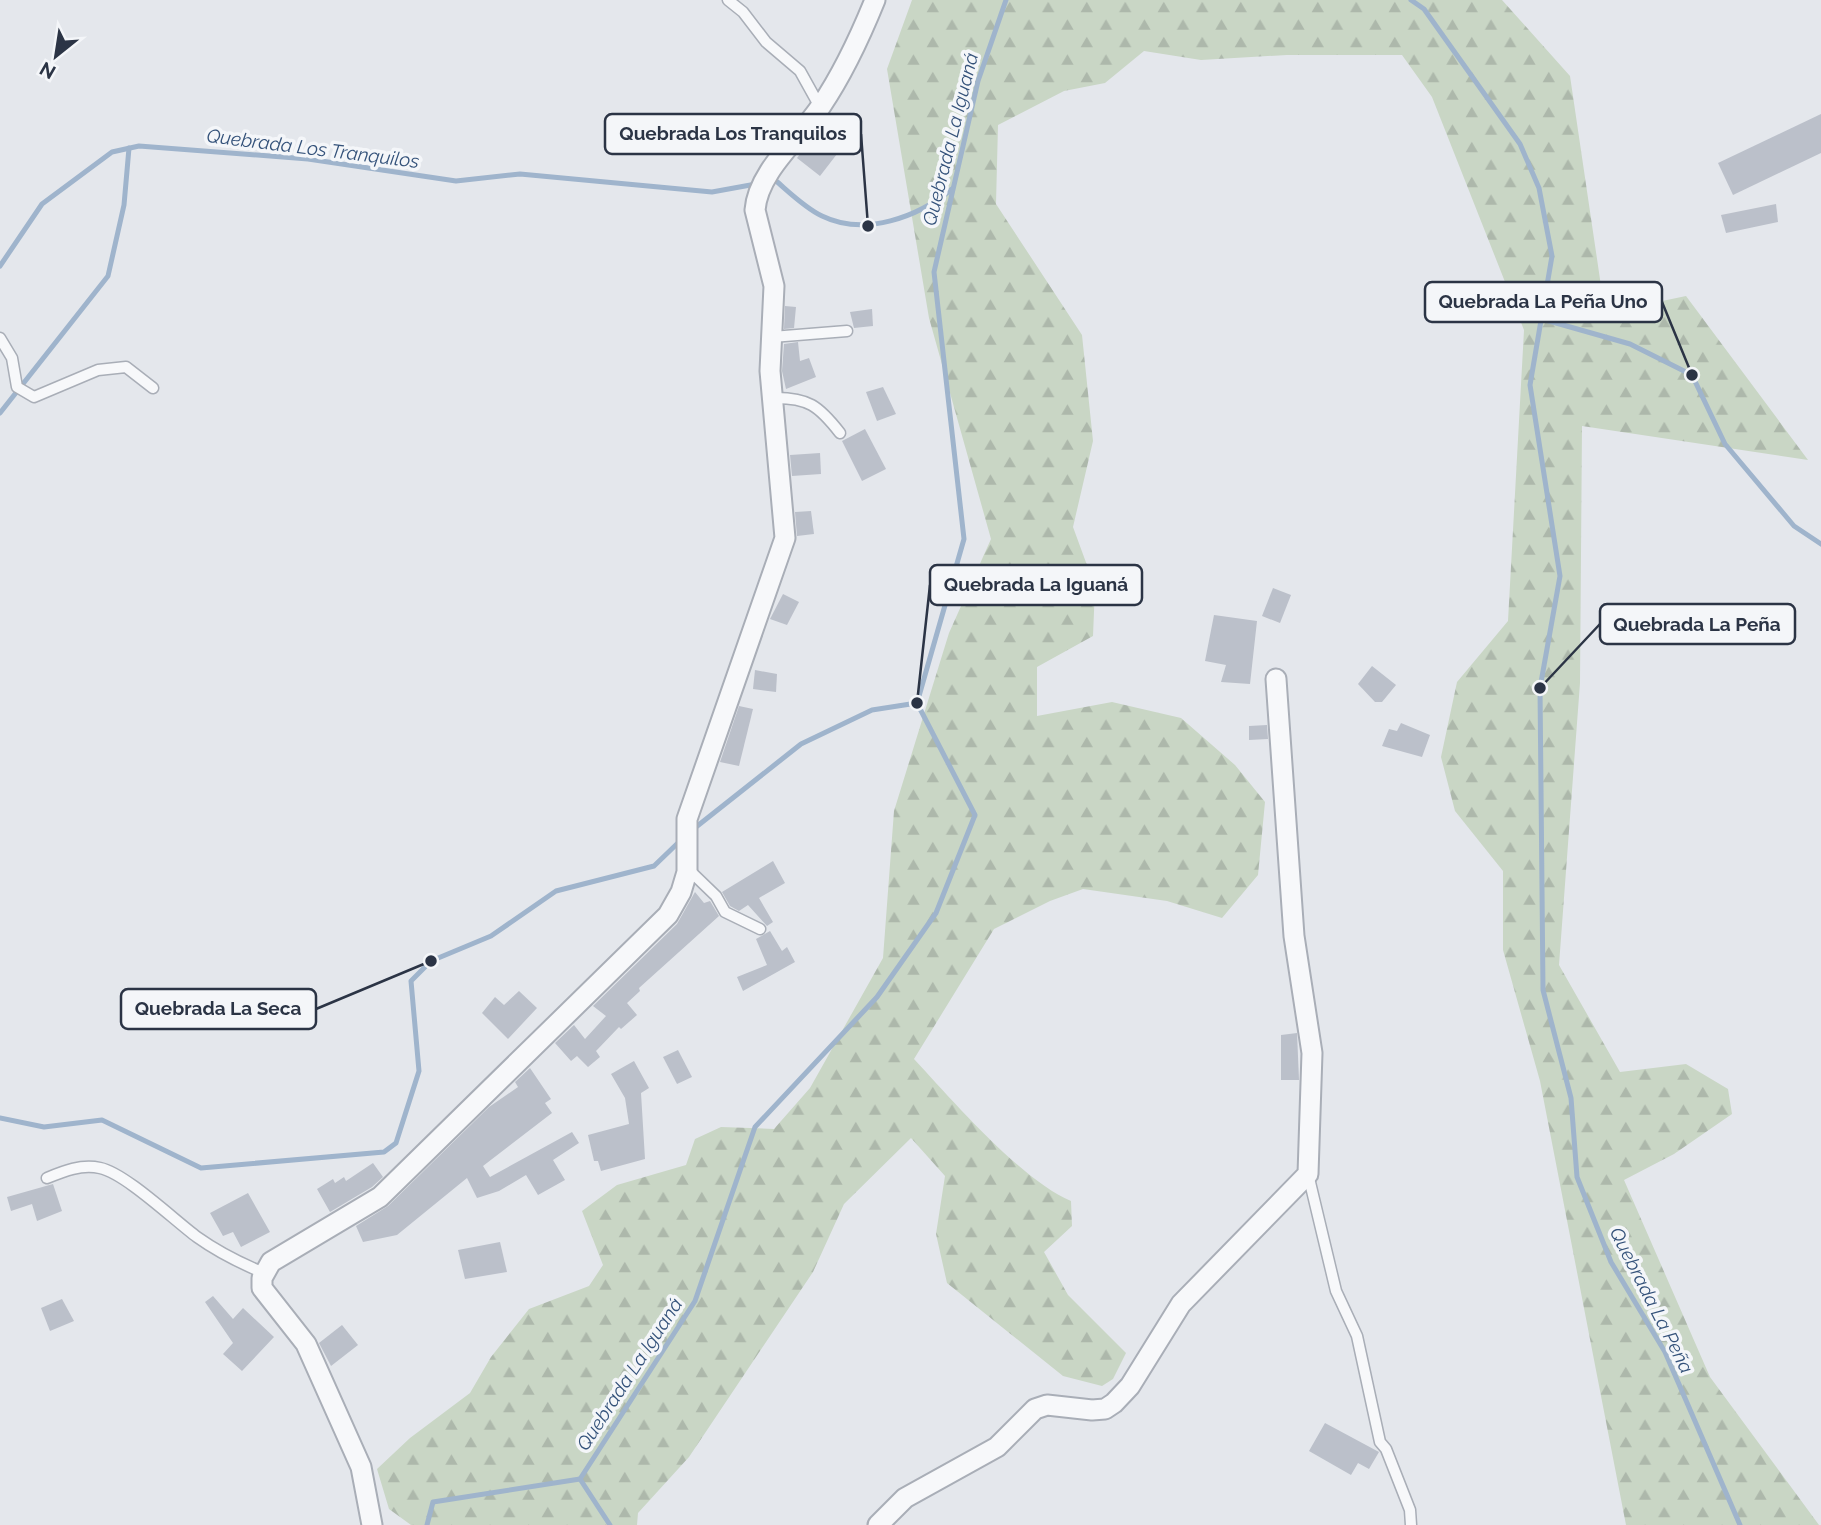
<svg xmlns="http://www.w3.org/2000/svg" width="1821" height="1525" font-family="Raleway,sans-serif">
<defs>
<pattern id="forest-firs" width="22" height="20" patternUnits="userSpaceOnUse" patternTransform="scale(1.75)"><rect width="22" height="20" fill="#c9d6c5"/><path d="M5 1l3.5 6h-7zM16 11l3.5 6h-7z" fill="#adb8ab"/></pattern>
</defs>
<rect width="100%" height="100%" fill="#e4e7ec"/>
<path fill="url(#forest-firs)" d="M912,0H1502L1570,76L1605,313L1686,296L1808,460L1582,426L1580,683L1559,965L1620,1072L1686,1064L1728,1089L1732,1114L1674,1154L1624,1180L1710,1377L1819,1525H1626L1540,1081L1503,950V871L1455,811L1441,757L1457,682L1508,621L1524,330L1432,97L1402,55H1287L1201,60L1144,51L1105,83L1064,91L998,125L996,204L1082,335L1093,441L1073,527L1095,587L1093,636L1037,667V716L1112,702L1181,718L1235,765L1265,802L1258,875L1222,918L1167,901L1083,889L1050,901L994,929L914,1059C953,1101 1021,1180 1071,1201L1072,1226L1044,1252L1068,1295L1126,1353L1113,1379L1102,1386L1063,1376L947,1283L936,1234L945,1176L911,1138L844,1204L813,1272L689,1457L638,1513L637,1525H411L389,1509L377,1469L410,1438L470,1393L491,1357L529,1309L589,1286L603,1265L582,1211L617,1185L686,1165L695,1139L721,1127L774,1129L810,1088L883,958L894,811L949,633L991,539L929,318L887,69Z"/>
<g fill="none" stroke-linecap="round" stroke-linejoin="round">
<g stroke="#9fb4cc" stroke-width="5">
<polyline points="1411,0 1424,9 1520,144 1539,188 1552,256 1530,385 1560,576 1540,688 1543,990 1571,1098 1577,1177 1611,1262 1665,1352 1740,1525"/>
<path d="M775,180C789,192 805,208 822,216C865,237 918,217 952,189"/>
<polyline points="0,266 42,204 112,152 139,146 308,159 456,181 520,174 712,192 756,184"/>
<polyline points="1542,319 1630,344 1692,375 1725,444 1794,526 1821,544"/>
<polyline points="0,413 108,276 124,205 129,148"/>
<polyline points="691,831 801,744 872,710 917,703"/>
<polyline points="0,1118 44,1127 102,1120 201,1168 384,1152 396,1143 419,1071 411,981 431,961 491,936 556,891 654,866 681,840"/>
<polyline points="427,1525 433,1502 580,1479"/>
<polyline points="610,1525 580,1479 695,1301 755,1127 877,997 936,913 975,815 917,703 964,539 934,272 978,81 1006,0"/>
</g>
</g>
<g fill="#bbc0ca">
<polygon points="830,114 846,121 832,151 837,154 820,176 797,158"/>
<polygon points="1821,114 1821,153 1733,195 1718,163"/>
<polygon points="1776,204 1778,222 1726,233 1721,215"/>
<polygon points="785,306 796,307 794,328 784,329"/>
<polygon points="872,309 873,326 854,328 850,312"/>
<polygon points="798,342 800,361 809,358 816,377 786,389 782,371 784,344"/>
<polygon points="883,387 896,414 877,421 866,392"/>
<polygon points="865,429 886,469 862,481 842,441"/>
<polygon points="820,453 821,474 792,476 790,455"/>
<polygon points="811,511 814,534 797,536 795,512"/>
<polygon points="1273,588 1291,595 1280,623 1262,616"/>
<polygon points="783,594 799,602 787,625 770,619"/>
<polygon points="1214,615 1257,621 1250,684 1221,682 1226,665 1205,661"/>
<polygon points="1372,666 1396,685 1382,702 1375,702 1358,684"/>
<polygon points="755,670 777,674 776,692 753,689"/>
<polygon points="739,706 753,709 739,766 720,762"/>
<polygon points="1401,723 1430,735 1422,757 1382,746 1389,729 1397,731"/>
<polygon points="1267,725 1268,739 1249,740 1249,726"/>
<polygon points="773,861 785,883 759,898 773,922 767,926 748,905 739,911 730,906 722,892"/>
<polygon points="695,892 704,903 710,901 719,916 639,988 640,991 627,1003 637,1015 621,1029 619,1027 596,1051 600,1057 588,1067 577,1056 571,1061 555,1043 574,1025 585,1039 606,1016 593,1006 677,924"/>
<polygon points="770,931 782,951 787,947 795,962 743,991 737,977 767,965 756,939"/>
<polygon points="519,991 537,1008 508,1039 482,1013 495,997 504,1005"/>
<polygon points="1297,1033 1299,1080 1281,1080 1281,1035"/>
<polygon points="678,1050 692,1077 677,1084 663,1057"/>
<polygon points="634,1061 649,1088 641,1093 645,1159 601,1171 598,1161 594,1161 588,1135 629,1124 625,1098 611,1074"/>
<polygon points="530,1068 551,1099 545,1103 552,1113 483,1166 490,1177 572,1132 579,1143 553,1160 565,1180 538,1195 526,1175 499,1191 477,1198 467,1178 397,1235 363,1242 356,1226 388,1206 489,1107 518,1087 515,1082"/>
<polygon points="373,1163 383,1177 372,1187 330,1212 317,1189 333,1179 335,1183 344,1177 346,1181"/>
<polygon points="53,1184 62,1211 37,1221 32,1204 11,1211 7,1197"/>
<polygon points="248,1193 270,1232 241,1247 233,1232 223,1236 210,1213"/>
<polygon points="500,1242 507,1272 465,1279 458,1250"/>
<polygon points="213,1296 233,1319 243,1308 274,1337 242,1371 223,1354 233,1343 205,1302"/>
<polygon points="62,1299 74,1321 50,1331 41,1308"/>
<polygon points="342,1325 358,1345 331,1366 319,1343"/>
<polygon points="1325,1423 1379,1452 1369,1469 1358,1463 1351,1475 1309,1451"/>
</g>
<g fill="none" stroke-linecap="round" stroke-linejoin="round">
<g stroke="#a9aeb7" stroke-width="13">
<g id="service">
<polyline points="728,0 743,12 766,42 800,71 820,107"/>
<polyline points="772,337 847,331"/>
<polyline points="0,338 12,358 17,387 34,397 98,370 126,367 153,388"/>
<path d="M772,398C808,397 819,406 840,433"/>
<polyline points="687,868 716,896 725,912 760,929"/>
<polyline points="1308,1174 1336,1291 1357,1336 1380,1442 1386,1449 1410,1510 1411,1525"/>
<path d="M47,1178C64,1171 81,1164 100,1168C125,1173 174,1220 197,1237C218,1252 240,1263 264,1273"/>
</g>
</g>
<g stroke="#a9aeb7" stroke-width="23">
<g id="minor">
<path d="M372,1525L361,1467L306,1344L262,1288V1278L271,1262L380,1197L668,915L681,892L687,872V819L785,538L770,371L774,286L755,210C758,171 800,138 821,106C844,72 860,37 875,0"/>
<polyline points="878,1525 905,1498 997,1447 1035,1409 1047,1405 1092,1410 1105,1409 1114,1403 1130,1386 1181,1304 1308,1174 1312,1053 1294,936 1276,679"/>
</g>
</g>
<use href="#service" stroke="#f7f8fa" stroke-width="10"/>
<use href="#minor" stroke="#f7f8fa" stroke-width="19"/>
</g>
<g text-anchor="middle" stroke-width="7" stroke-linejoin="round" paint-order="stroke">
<g font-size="19" font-style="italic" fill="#34527a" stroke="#f4f6f9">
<text transform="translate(950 139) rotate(-76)" y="7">Quebrada La Iguaná</text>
<text transform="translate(313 148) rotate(7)" y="7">Quebrada Los Tranquilos</text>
<text transform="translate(1652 1300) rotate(63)" y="7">Quebrada La Peña</text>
<text transform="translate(629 1374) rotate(-57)" y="7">Quebrada La Iguaná</text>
</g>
</g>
<path fill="none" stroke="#2b3445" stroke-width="2.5" d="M868 226L861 134M1692 375L1662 302M917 703L930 585M1540 688L1600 624M431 961L316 1009"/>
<g fill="#2b3445" stroke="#f4f6f9" stroke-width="2.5">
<circle cx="868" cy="226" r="7"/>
<circle cx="1692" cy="375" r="7"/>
<circle cx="917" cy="703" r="7"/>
<circle cx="1540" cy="688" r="7"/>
<circle cx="431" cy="961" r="7"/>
</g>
<g fill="#f4f6f9" stroke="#2b3445" stroke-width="2.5">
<rect x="605" y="114" width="256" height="40" rx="7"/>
<rect x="1425" y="282" width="237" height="40" rx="7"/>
<rect x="930" y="565" width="212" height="40" rx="7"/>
<rect x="1600" y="604" width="195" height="40" rx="7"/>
<rect x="121" y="989" width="195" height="40" rx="7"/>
</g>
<g font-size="19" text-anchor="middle" font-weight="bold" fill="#2b3445">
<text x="733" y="140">Quebrada Los Tranquilos</text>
<text x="1543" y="308">Quebrada La Peña Uno</text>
<text x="1036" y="591">Quebrada La Iguaná</text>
<text x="1697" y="631">Quebrada La Peña</text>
<text x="218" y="1015">Quebrada La Seca</text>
</g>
<g transform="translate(56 56) rotate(210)" stroke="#f4f6f9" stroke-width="5" paint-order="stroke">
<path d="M0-5L12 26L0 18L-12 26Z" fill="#2b3445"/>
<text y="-10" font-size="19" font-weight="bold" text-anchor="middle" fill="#2b3445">N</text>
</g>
</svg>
